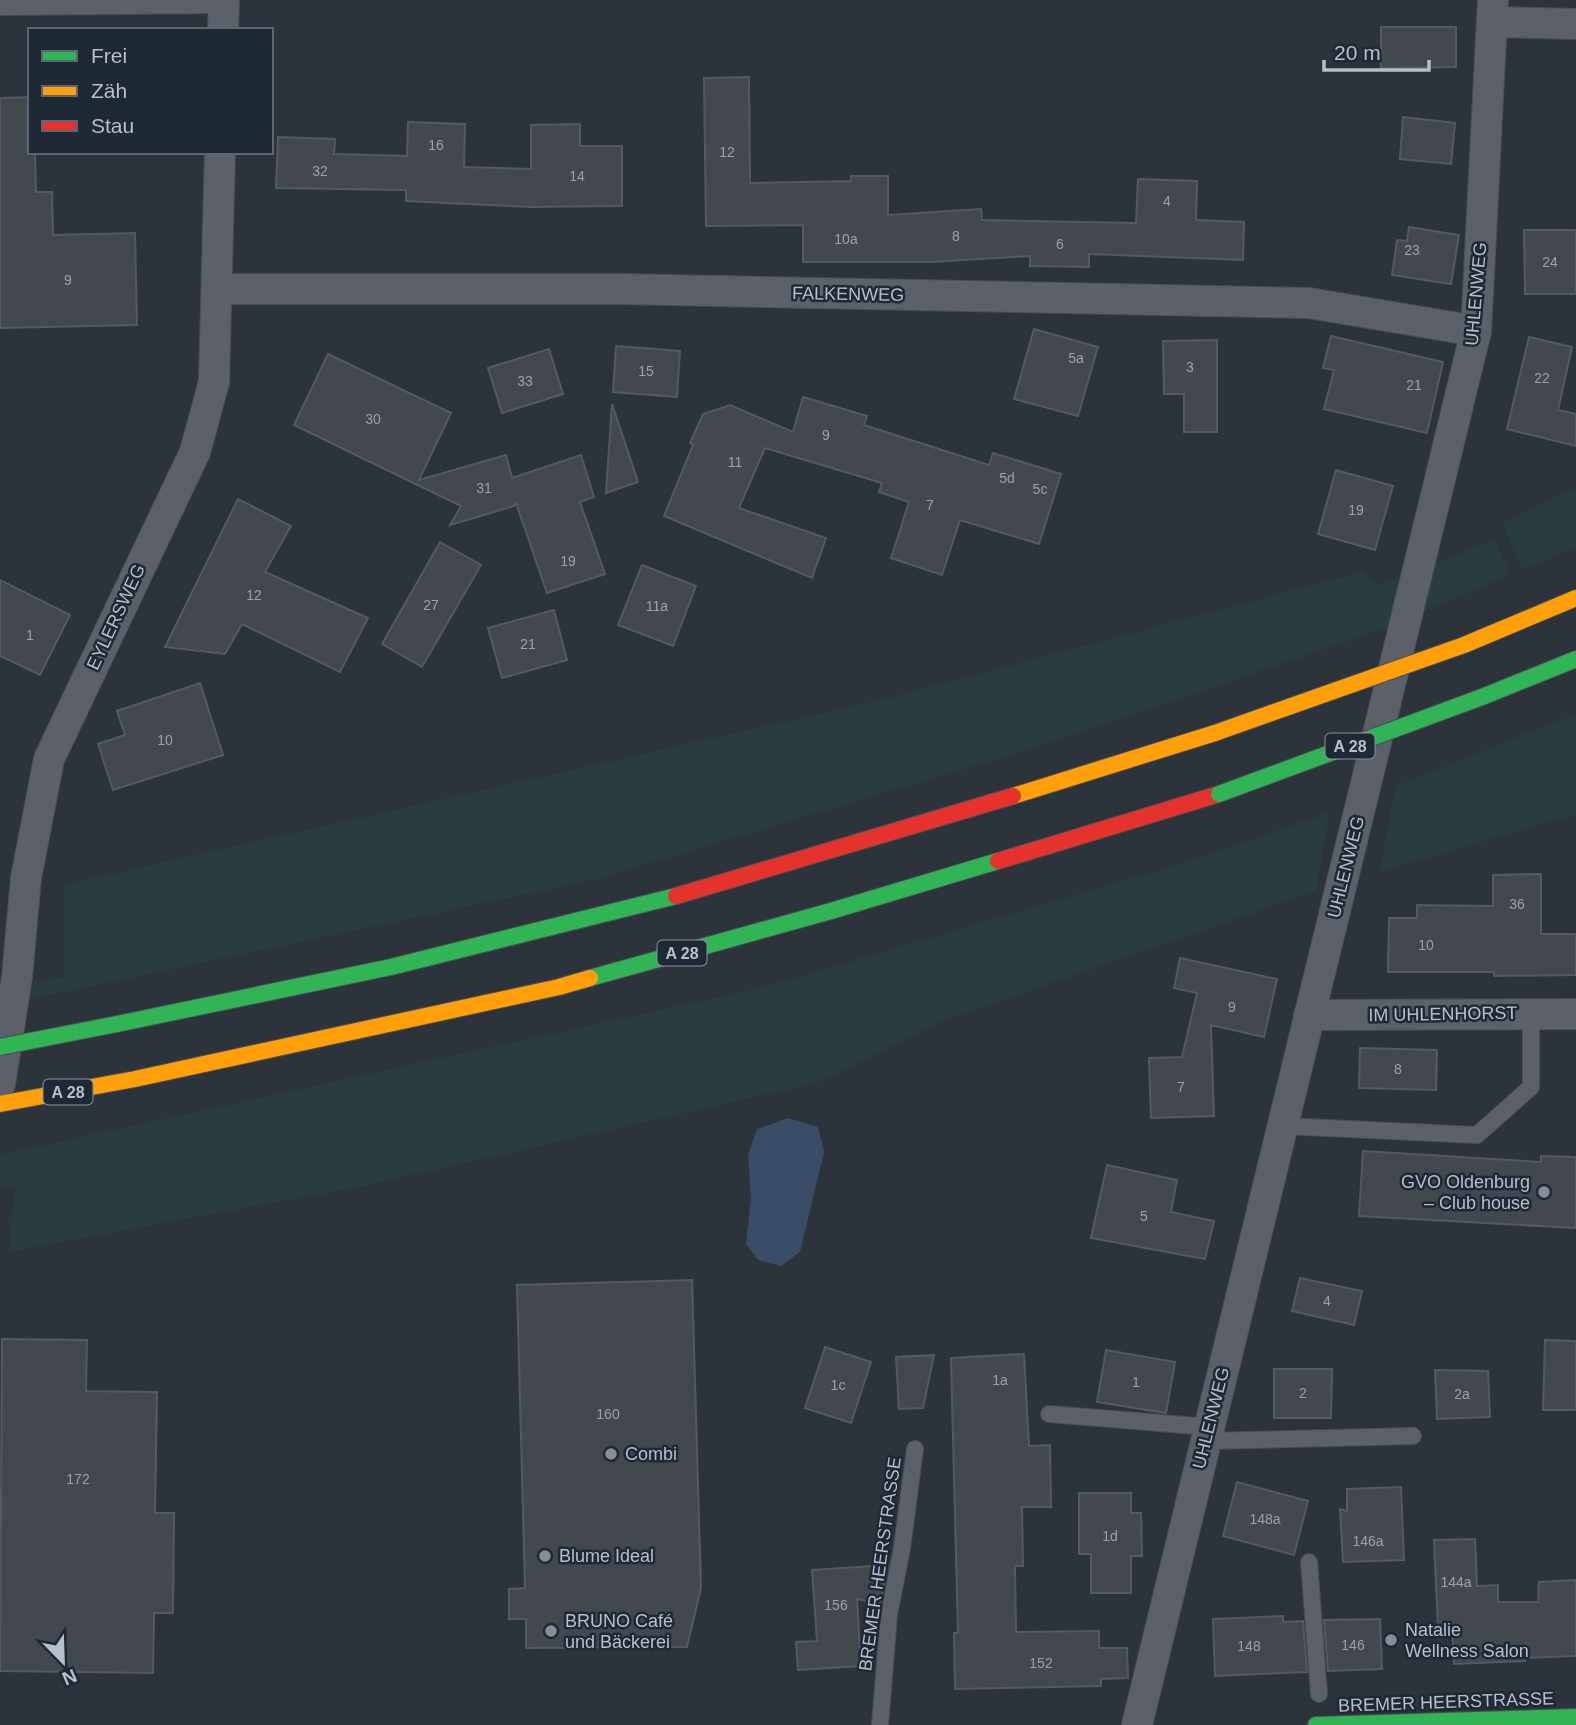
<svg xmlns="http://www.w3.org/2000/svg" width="1576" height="1725" font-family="Arial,sans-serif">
<rect width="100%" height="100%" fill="#2c333b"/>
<g fill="#293d41">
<polygon points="1576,487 1576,548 1522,570 1502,522"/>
<polygon points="1495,540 1510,575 1392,626 1034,748 597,879 64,992 0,1003 0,989 64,977 63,885 877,701 1362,572 1378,585"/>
<polygon points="1576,714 1576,814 1379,872 1396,786"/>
<polygon points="1330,812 1316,891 943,1021 816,1083 368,1185 8,1252 15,1186 0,1188 0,1155 761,988 1184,863"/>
</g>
<polygon fill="#3b4c66" points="788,1118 818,1127 824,1152 800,1252 781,1266 758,1260 746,1244 751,1199 748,1155 757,1129"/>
<g fill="#43484f" stroke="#545a63" stroke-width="2">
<polygon points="1381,27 1456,27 1456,67 1381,68"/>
<polygon points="749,77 750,183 851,181 851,176 888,176 888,215 981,209 982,220 1136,223 1138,179 1197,181 1196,220 1244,222 1243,260 1089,254 1089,267 1030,266 1030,256 931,262 803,262 803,225 706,226 704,78"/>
<polygon points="30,97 30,152 35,152 36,192 52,192 53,235 135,233 137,325 0,328 0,98"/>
<polygon points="1403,117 1455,123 1451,164 1400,159"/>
<polygon points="408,122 465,124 464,167 531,169 531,125 580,124 580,146 622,146 622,206 531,207 406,201 406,190 276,188 278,137 335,139 334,154 407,156"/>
<polygon points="1409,227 1459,235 1451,284 1392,275 1397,240 1407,241"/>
<polygon points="1524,230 1576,230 1576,294 1525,294"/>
<polygon points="1034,329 1098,347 1078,416 1014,399"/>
<polygon points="1331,336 1443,362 1427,433 1324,409 1334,370 1323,368"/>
<polygon points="1529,337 1572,347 1558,410 1576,414 1576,446 1507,429"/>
<polygon points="1217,340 1217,432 1184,432 1184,394 1164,394 1163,341"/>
<polygon points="616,346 680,351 677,397 613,392"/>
<polygon points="549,349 563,394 502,413 488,368"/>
<polygon points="328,354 451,413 419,480 506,455 512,478 581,455 594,497 580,502 605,574 547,593 516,503 514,506 450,525 461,506 294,425"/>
<polygon points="803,397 867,416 864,425 989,465 993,453 1061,474 1039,544 960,520 942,575 891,558 909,502 879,492 882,483 765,448 739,508 826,538 812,578 664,516 693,445 690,443 703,414 730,405 793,432"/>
<polygon points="612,404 638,482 606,493"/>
<polygon points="1336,470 1393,486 1375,550 1318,534"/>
<polygon points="238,499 291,526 265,572 368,618 340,672 242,624 225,654 165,647"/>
<polygon points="440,542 481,565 422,667 382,644"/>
<polygon points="642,565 696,586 673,646 618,625"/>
<polygon points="0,580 70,615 40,675 0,656"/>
<polygon points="554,610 567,660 502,678 488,628"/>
<polygon points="200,683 223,755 113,790 98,744 125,735 117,711"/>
<polygon points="1541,874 1541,934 1576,934 1576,975 1494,976 1494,972 1388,972 1389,918 1417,918 1417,905 1493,906 1493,875"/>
<polygon points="1180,958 1277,979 1264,1037 1211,1025 1214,1116 1151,1118 1149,1058 1182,1057 1197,993 1174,988"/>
<polygon points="1360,1048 1437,1050 1436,1090 1359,1088"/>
<polygon points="1363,1151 1541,1162 1541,1156 1576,1157 1576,1228 1359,1216"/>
<polygon points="1107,1165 1177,1180 1171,1212 1214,1221 1205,1259 1091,1238"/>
<polygon points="1300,1278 1362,1291 1354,1325 1292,1311"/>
<polygon points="692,1280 701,1588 687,1647 526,1648 526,1619 509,1619 509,1589 525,1588 517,1285"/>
<polygon points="2,1339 87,1340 86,1391 157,1392 155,1513 174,1513 173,1613 154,1613 153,1673 0,1671"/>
<polygon points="1545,1340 1576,1341 1576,1410 1543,1410"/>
<polygon points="825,1347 871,1362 851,1423 805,1408"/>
<polygon points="1106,1350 1175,1362 1166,1413 1097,1402"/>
<polygon points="1024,1354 1029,1446 1050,1445 1051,1507 1022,1507 1023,1566 1015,1566 1016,1632 1099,1631 1099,1648 1127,1648 1128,1678 1101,1679 1101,1686 955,1689 954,1633 958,1633 951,1358"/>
<polygon points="934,1355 923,1408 899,1409 896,1357"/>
<polygon points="1274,1369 1332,1369 1331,1418 1274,1418"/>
<polygon points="1435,1370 1488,1371 1490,1417 1437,1419"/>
<polygon points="1237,1482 1308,1501 1294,1555 1223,1536"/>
<polygon points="1401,1487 1404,1560 1343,1562 1340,1509 1347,1511 1347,1489"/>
<polygon points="1079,1493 1131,1493 1131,1513 1141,1513 1142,1556 1131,1556 1131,1593 1091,1593 1091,1554 1079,1554"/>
<polygon points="1475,1539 1477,1586 1498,1585 1498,1602 1538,1602 1539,1582 1576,1580 1576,1656 1524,1658 1525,1661 1454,1664 1452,1626 1438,1627 1434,1540"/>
<polygon points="888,1565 880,1604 857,1599 861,1666 798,1670 796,1642 817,1641 812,1570"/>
<polygon points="1283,1616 1283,1622 1303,1621 1307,1672 1215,1676 1213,1619"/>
<polygon points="1380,1619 1382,1669 1328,1671 1324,1620"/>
</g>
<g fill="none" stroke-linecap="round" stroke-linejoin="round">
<g stroke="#4a4f55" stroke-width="18">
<g id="lane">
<polyline points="0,7 224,5"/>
<polyline points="1283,1126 1477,1135 1531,1087 1531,1013"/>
<polyline points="1049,1414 1209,1427"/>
<polyline points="1206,1441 1413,1436"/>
<polyline points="1309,1562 1319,1694"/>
<polyline points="880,1725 889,1615 902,1548 915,1449"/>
</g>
</g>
<g stroke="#4a4f55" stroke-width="32">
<g id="street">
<polyline points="1492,22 1576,24"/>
<polyline points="223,30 224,0"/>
<polyline points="217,289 620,289 1309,303 1476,331"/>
<polyline points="1309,1015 1576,1014"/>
<polyline points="0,1084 17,977 26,878 49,759 195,452 214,382 220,152"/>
<polyline points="1137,1725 1476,331 1493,0"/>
</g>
</g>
<g stroke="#4a4f55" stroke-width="18">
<g id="fast">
<polyline points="1482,697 1576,659"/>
<polyline points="590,978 831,911 998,861"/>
<polyline points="117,1024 391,967 676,896"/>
<polyline points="1316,1725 1576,1717"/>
</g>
</g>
<g stroke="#4a4f55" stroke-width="18">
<g id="slow">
<polyline points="1464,645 1576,598"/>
<polyline points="1013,796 1215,733"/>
<polyline points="0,1104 135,1079 559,987 590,978"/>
</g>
</g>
<g stroke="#4a4f55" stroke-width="18">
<g id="jam">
<polyline points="998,861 1219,794"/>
<polyline points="676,896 1013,796"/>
</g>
</g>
<use href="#lane" stroke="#5c6169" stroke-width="16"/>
<use href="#street" stroke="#5c6169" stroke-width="30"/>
<use href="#fast" stroke="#30b455" stroke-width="16"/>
<use href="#slow" stroke="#ff9f0a" stroke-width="16"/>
<use href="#jam" stroke="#e5322d" stroke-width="16"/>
<g stroke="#494f57" stroke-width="18" stroke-linecap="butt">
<g id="fast-bridge">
<polyline points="1219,794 1482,697"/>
<polyline points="0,1047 117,1024"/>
</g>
</g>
<g stroke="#494f57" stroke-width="18" stroke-linecap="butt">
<polyline id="slow-bridge" points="1215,733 1464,645"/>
</g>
<use href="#fast-bridge" stroke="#30b455" stroke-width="16"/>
<use href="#slow-bridge" stroke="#ff9f0a" stroke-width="16"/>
</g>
<g fill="#868e99" stroke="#1f2936" stroke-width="2.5">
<circle cx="1544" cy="1192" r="7"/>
<circle cx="611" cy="1454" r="7"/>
<circle cx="545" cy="1556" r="7"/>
<circle cx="551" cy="1631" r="7"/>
<circle cx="1391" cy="1640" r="7"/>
</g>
<g text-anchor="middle" stroke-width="5" stroke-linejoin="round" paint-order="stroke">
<g font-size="14" fill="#9aa1ac">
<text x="436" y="150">16</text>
<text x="727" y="157">12</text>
<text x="320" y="176">32</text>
<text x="577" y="181">14</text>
<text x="1167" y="206">4</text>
<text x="956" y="241">8</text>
<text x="846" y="244">10a</text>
<text x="1060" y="249">6</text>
<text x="1412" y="255">23</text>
<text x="1550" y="267">24</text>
<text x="68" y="285">9</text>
<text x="1076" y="363">5a</text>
<text x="1190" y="372">3</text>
<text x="646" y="376">15</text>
<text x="1542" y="383">22</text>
<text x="525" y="386">33</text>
<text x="1414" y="390">21</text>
<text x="373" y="424">30</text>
<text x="826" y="440">9</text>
<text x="735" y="467">11</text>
<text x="1007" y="483">5d</text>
<text x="484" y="493">31</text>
<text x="1040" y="494">5c</text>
<text x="930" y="510">7</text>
<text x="1356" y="515">19</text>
<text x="568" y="566">19</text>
<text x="254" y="600">12</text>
<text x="431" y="610">27</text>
<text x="657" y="611">11a</text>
<text x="30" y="640">1</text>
<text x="528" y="649">21</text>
<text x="165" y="745">10</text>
<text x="1517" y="909">36</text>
<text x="1426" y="950">10</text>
<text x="1232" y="1012">9</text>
<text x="1398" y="1074">8</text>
<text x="1181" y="1092">7</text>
<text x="1144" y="1221">5</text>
<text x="1327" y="1306">4</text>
<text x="1000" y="1385">1a</text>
<text x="1136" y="1387">1</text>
<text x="838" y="1390">1c</text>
<text x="1303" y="1398">2</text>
<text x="1462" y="1399">2a</text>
<text x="608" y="1419">160</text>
<text x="78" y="1484">172</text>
<text x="1265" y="1524">148a</text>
<text x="1110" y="1541">1d</text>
<text x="1368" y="1546">146a</text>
<text x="1456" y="1587">144a</text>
<text x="836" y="1610">156</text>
<text x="1353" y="1650">146</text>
<text x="1249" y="1651">148</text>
<text x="1041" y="1668">152</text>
</g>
<g fill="#1f2936" stroke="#89929e" stroke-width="2">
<rect x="1325.5" y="733.5" width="49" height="25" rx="5"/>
<rect x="657.5" y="940.5" width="49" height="25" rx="5"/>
<rect x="43.5" y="1079.5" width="49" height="25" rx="5"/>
</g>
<g font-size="16" font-weight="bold" fill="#b7bfcb">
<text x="1350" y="752">A 28</text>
<text x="682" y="959">A 28</text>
<text x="68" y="1098">A 28</text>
</g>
<g font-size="18" fill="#b7bfcb" stroke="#1f2936">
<text transform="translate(848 294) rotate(1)" y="6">FALKENWEG</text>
<text transform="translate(1476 294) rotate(-85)" y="6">UHLENWEG</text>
<text transform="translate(116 617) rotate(-65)" y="6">EYLERSWEG</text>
<text transform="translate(1346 867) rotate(-76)" y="6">UHLENWEG</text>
<text transform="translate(1443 1014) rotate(-1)" y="6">IM UHLENHORST</text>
<text transform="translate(1211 1418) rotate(-76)" y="6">UHLENWEG</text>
<text transform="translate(880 1564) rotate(-82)" y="6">BREMER HEERSTRASSE</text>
<text transform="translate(1446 1702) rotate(-2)" y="6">BREMER HEERSTRASSE</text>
</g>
<g font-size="18" fill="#b7bfcb" stroke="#1f2936" text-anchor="start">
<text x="1530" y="1188" text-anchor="end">GVO Oldenburg<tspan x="1530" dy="21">– Club house</tspan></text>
<text x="625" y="1460">Combi</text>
<text x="559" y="1562">Blume Ideal</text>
<text x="565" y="1627">BRUNO Café<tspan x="565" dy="21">und Bäckerei</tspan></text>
<text x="1405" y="1636">Natalie<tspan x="1405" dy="21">Wellness Salon</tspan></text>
</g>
</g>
<rect x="28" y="28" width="245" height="126" fill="#1f2936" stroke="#5c6572" stroke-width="2"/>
<rect x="42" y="51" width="35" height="10" fill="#30b455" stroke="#5c6572" stroke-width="2"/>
<text x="91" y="63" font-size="21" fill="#b7bfcb">Frei</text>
<rect x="42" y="86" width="35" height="10" fill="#ff9f0a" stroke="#5c6572" stroke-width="2"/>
<text x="91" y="98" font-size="21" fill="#b7bfcb">Zäh</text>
<rect x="42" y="121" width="35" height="10" fill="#e5322d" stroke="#5c6572" stroke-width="2"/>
<text x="91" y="133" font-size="21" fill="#b7bfcb">Stau</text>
<g transform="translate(63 1662) rotate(157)" stroke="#1f2936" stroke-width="5" paint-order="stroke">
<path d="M0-5L12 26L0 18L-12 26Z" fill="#b7bfcb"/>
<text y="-10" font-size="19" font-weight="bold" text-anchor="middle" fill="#b7bfcb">N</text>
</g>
<path d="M1324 60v10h105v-10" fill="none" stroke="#b7bfcb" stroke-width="3.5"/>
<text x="1334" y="60" font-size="21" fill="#b7bfcb" stroke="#1f2936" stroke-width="5" paint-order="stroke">20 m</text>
</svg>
